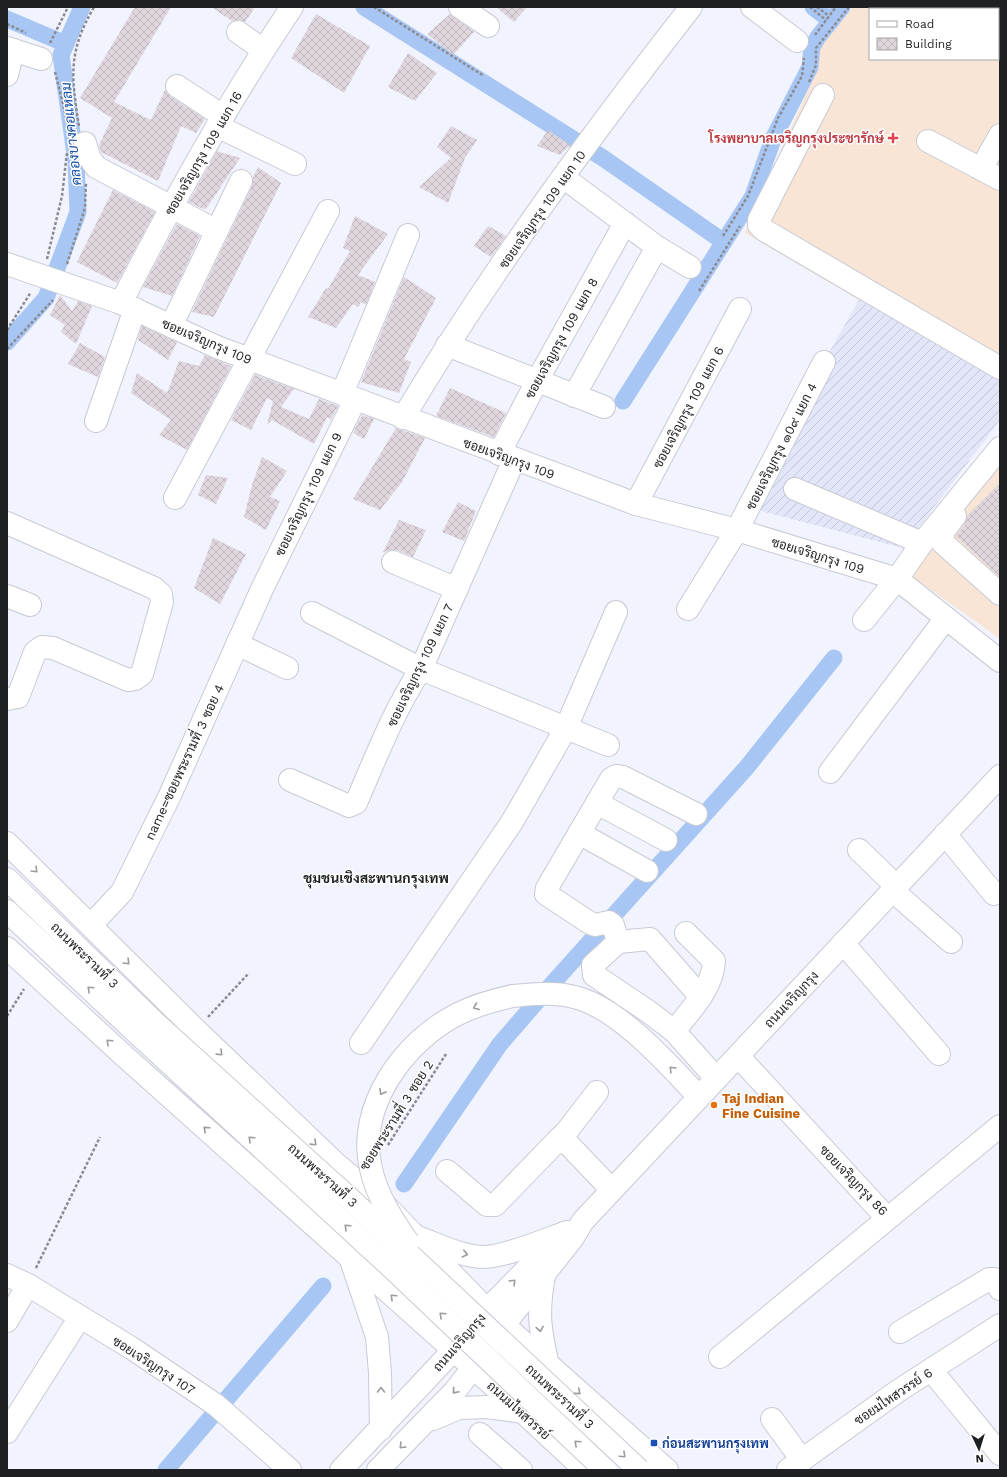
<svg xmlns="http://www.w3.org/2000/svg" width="1007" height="1477" font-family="'Work Sans',Sarabun,sans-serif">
<defs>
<pattern id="industrial-furrows" width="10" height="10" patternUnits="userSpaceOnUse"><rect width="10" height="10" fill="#e3e6f9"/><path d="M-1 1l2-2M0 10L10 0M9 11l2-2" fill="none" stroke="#c2c5d5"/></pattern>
<pattern id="building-cross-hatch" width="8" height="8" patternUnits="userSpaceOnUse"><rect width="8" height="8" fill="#e0d6dd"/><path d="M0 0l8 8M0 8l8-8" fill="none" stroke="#c0b7be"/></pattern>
</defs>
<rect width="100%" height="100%" fill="#f1f3fe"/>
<polygon fill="url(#industrial-furrows)" points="864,291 1000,372 1000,420 903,548 742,506"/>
<g fill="#f9e5d6" fill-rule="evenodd">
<path d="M853,7H1000V372L864,292L859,300L745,233L753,211L819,66V48ZM870,9H998V59H870Z"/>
<polygon points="1000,459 1000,639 909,574"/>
</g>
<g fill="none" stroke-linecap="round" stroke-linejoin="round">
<g stroke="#a8c6f4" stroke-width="17">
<polyline points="364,7 603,158 724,242"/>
<polyline points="813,7 831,21"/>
<polyline points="7,19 66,44"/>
<polyline points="7,342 46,298 78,212 76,161 61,55 82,7"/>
<polyline points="623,401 753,196 773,139 810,67 812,47 818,37 842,7"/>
<polyline points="404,1184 500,1044 552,984 747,767 834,658"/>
<polyline points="166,1470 323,1286"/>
</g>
</g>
<g fill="url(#building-cross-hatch)">
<polygon points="135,7 171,7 114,102 151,120 165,90 170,96 205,119 196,133 181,126 158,181 101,152 99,145 112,118 80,98"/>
<polygon points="211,7 255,7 245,22 239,20 232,21"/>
<polygon points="496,7 527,7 514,22"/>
<polygon points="316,14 370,46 344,93 291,58"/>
<polygon points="450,14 474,32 453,55 427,34"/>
<polygon points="408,53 437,73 415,101 388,87"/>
<polygon points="451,126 477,140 465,158 448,203 419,187 451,158 437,147"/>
<polygon points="548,130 570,145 560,155 537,146"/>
<polygon points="217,151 240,158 206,209 201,208 189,202"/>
<polygon points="258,167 281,183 214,317 192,312 252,186 253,177"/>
<polygon points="113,190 155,212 117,283 77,262"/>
<polygon points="355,216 388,234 358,275 375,282 366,305 361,302 358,307 353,304 336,328 308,317 326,288 328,289 350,251 343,248"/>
<polygon points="177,224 200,236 172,296 143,287"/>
<polygon points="488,226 506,236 491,257 474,246"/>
<polygon points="404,277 436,298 404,359 411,362 399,393 361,382"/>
<polygon points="60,295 72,311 78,301 92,306 76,344 61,332 65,325 50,315"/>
<polygon points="142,326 177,342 168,360 138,340"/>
<polygon points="80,343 105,357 98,377 68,364"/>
<polygon points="205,355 231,366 187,450 159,435 171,420 131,393 137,373 167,393 179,361 199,366"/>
<polygon points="255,375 294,389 281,407 309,419 319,399 338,406 331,419 327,417 314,444 272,420 267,425 273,401 267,398 251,430 231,420"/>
<polygon points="450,388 506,413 494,437 436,416"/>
<polygon points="362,415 374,419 364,439 353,433"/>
<polygon points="396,428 425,438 402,482 380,510 353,499"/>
<polygon points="262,457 287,471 270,497 280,501 266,530 244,517 252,485"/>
<polygon points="206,475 228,478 216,504 198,495"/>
<polygon points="1000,483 1000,577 956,536 965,524 967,516"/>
<polygon points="458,502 476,511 464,541 442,532"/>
<polygon points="399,520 426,530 413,557 397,550 392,550 383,552"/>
<polygon points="213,538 246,554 220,604 194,588"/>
</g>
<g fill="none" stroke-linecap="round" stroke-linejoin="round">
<g stroke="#c8cad4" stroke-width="24">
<g id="minor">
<polyline points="460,7 488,26"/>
<polyline points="752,7 797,41"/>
<polyline points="238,32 263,50"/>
<polyline points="7,48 41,59"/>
<polyline points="7,75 13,50"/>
<polyline points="177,86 223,116"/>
<polyline points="823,95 759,220 759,225 764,230 1000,368"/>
<polyline points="217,126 295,164"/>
<polyline points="928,141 1000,179"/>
<polyline points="85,143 89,157 96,167 217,231"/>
<polyline points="981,169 1000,135"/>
<polyline points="563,177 657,247 690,267"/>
<polyline points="7,264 121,303 217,347 636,504 737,530 897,579 1000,661"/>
<path d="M121,303C173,201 228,102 292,7"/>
<polyline points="171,326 241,181"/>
<polyline points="447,345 604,407"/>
<polyline points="342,394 408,235"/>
<polyline points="574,396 657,247"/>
<path d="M403,418C489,274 588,139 691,7"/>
<polyline points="96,421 135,309"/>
<polyline points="499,454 537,381 625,223"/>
<polyline points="795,489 922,543"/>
<polyline points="175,498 328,211"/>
<polyline points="636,504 740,309"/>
<polyline points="955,516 943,532 943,543 1000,594"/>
<polyline points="7,523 154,588 161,594 162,602 142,674 135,679 128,680 53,648 42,647 35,652 18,697 7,699"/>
<polyline points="393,562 457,589"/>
<polyline points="7,596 30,605"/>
<polyline points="688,609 737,530 824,362"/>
<polyline points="312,613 421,669 608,745"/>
<polyline points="864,620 897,579 922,543 1000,448"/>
<polyline points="237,644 287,668"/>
<polyline points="830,772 946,618"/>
<path d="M290,780L349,806L356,803C376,757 394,710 421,669L514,460"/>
<polyline points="597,803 666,840"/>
<polyline points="696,814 623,777 616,776 611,779 547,888 546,894 590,923 595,925 609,922 613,925 618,942 593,965 594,975 649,1012 674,1031 716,1078"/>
<polyline points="579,833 647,871"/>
<polyline points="945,834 994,894"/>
<polyline points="859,850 896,886"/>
<polyline points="892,890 951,942"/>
<polyline points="91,925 122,892 126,884 170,795 262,589 355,400"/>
<polyline points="618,942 650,939 700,996"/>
<polyline points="843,943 939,1054"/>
<path d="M674,1031C690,1011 713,988 714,961L686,933"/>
<polyline points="361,1043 512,822 566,728 616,612"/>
<polyline points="738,1056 887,1218"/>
<polyline points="559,1139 567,1131 597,1092"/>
<polyline points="447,1171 487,1205 495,1205 559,1139 569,1145 612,1190"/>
<polyline points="7,1275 28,1285 133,1349 216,1405 290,1470"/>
<polyline points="487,1310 538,1258 561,1237"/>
<polyline points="7,1321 28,1285"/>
<polyline points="503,1326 572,1239 583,1221 1000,776"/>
<polyline points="900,1332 989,1279 994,1279 1000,1289"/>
<polyline points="720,1357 1000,1126"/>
<polyline points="931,1370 1000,1454"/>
<polyline points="772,1419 802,1460"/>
<polyline points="7,1432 80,1317"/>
<polyline points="480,1434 521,1470"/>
<polyline points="788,1470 898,1391 1000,1325"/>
</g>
</g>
<g stroke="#c8cad4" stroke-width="24">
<g id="major">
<polyline points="7,843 196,1030 335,1163 386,1206 487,1310 667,1470"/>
<polyline points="7,879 153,1021"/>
<polyline points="7,911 139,1035"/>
<polyline points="7,948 122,1054 523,1412 585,1470"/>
<path d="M513,996C533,994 554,992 574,997C618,1007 668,1064 699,1097"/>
<path d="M420,1238C441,1246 463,1257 485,1257C507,1256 545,1240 567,1232"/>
<polyline points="351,1260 377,1337 380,1373 381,1429"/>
<path d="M544,1276C537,1314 540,1329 548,1366"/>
<polyline points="433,1419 459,1408 487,1407 523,1412"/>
<polyline points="341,1470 462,1341"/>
<polyline points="378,1470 455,1391 481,1357"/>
</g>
</g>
<g stroke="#8a8b93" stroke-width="2.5" stroke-dasharray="3 2" stroke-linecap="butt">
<polyline points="374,7 484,76"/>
<polyline points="810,7 826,20"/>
<polyline points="817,7 829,16"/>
<polyline points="7,24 26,33"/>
<polyline points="815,35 836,7"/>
<polyline points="50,43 68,7"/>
<polyline points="55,72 67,120 69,133"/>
<polyline points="809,82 816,65 816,48 849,7"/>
<path d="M79,126C71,76 68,52 94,7"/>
<polyline points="723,236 748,196 778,118 802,76 804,58"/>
<polyline points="47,259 62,196 67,152"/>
<polyline points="67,264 85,208 86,182"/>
<polyline points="699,291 740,226"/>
<polyline points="7,330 31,292"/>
<polyline points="7,349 53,300"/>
<polyline points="7,1016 24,989"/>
<polyline points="208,1017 249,973"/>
<polyline points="388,1145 446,1054"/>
<polyline points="36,1268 100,1137"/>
</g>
<use href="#minor" stroke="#fff" stroke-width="22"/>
<use href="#major" stroke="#fff" stroke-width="22"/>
<g stroke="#c8cad4" stroke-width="24" stroke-linecap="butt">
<g id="major-bridge">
<polyline points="153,1021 351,1200 639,1470"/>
<polyline points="139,1035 389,1265 605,1470"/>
<path d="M408,1242C392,1219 377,1196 371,1169C356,1107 404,1041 458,1014C476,1005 494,1000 513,996"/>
</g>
</g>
<use href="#major-bridge" stroke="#fff" stroke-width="22"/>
</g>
<defs><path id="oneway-chevron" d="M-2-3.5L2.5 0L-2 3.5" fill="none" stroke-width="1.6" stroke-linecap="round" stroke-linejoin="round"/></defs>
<g stroke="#9a9b9c">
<use href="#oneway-chevron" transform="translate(35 870) rotate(45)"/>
<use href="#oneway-chevron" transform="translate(127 962) rotate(45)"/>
<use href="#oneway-chevron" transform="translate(90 989) rotate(-137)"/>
<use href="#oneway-chevron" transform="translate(476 1007) rotate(158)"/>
<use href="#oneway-chevron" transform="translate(109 1042) rotate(-137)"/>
<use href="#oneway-chevron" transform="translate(220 1053) rotate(44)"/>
<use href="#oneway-chevron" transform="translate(672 1069) rotate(-135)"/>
<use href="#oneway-chevron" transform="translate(382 1092) rotate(119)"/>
<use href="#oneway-chevron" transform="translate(206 1129) rotate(-138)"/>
<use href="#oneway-chevron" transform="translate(251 1139) rotate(-137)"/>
<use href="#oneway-chevron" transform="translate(314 1143) rotate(44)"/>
<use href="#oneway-chevron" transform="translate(347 1227) rotate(-137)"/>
<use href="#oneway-chevron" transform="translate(465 1254) rotate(13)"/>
<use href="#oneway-chevron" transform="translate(513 1282) rotate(-45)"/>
<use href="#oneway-chevron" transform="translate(393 1297) rotate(-137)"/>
<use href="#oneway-chevron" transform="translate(442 1315) rotate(-137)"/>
<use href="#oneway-chevron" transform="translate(540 1329) rotate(80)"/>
<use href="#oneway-chevron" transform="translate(381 1390) rotate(-90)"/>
<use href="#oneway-chevron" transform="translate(455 1391) rotate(131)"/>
<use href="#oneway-chevron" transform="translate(578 1392) rotate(41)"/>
<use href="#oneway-chevron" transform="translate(577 1443) rotate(-137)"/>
<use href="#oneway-chevron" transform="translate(402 1446) rotate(135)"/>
<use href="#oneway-chevron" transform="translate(623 1455) rotate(43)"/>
</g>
<path fill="#e0444e" stroke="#fff" stroke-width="1.5" d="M891 132h4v4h4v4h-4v4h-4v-4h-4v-4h4z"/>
<circle fill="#e8710a" stroke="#fff" stroke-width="1.5" cx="714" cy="1105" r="4"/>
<rect fill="#1a4fb4" stroke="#fff" stroke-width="1.5" x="650" y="1439" width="8" height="8" rx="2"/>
<g text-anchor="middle" stroke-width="3" stroke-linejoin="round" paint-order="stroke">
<g font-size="13" font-weight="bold" fill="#be3a42" stroke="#fff" text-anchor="end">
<text x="884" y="143">โรงพยาบาลเจริญกรุงประชารักษ์</text>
</g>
<g font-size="13" fill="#1f2024" stroke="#fff">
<text transform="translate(203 153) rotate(-60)" y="5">ซอยเจริญกรุง 109 แยก 16</text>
<text transform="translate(542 209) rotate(-55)" y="5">ซอยเจริญกรุง 109 แยก 10</text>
<text transform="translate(561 338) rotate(-61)" y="5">ซอยเจริญกรุง 109 แยก 8</text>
<text transform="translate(207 341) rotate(23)" y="5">ซอยเจริญกรุง 109</text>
<text transform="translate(688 407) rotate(-62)" y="5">ซอยเจริญกรุง 109 แยก 6</text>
<text transform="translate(781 446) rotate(-63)" y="5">ซอยเจริญกรุง ๑0๙ แยก 4</text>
<text transform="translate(509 458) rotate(20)" y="5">ซอยเจริญกรุง 109</text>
<text transform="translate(308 494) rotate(-64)" y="5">ซอยเจริญกรุง 109 แยก 9</text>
<text transform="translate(818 555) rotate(17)" y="5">ซอยเจริญกรุง 109</text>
<text transform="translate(420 665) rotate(-64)" y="5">ซอยเจริญกรุง 109 แยก 7</text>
<text transform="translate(184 762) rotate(-65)" y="5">name=ซอยพระรามที่ 3 ซอย 4</text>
<text transform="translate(85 955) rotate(44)" y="5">ถนนพระรามที่ 3</text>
<text transform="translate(791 999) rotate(-47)" y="5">ถนนเจริญกรุง</text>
<text transform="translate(396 1115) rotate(-58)" y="5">ซอยพระรามที่ 3 ซอย 2</text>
<text transform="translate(323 1175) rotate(42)" y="5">ถนนพระรามที่ 3</text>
<text transform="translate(854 1180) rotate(46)" y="5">ซอยเจริญกรุง 86</text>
<text transform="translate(459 1342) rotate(-49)" y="5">ถนนเจริญกรุง</text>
<text transform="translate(154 1365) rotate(33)" y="5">ซอยเจริญกรุง 107</text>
<text transform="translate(560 1396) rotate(43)" y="5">ถนนพระรามที่ 3</text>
<text transform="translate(893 1396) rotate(-34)" y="5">ซอยมไหสวรรย์ 6</text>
<text transform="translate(519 1410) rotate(42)" y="5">ถนนมไหสวรรย์</text>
</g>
<g font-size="13" font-weight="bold" fill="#c56008" stroke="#fff" text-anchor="start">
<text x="722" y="1103">Taj Indian<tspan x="722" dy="15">Fine Cuisine</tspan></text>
</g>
<g font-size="13" font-weight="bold" fill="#164399" stroke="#fff" text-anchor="start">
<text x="662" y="1448">ก่อนสะพานกรุงเทพ</text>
</g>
<g font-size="14" font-style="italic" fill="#154ea4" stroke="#fff">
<text transform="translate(71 134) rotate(-96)" y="5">คลองบางคอแหลม</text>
</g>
<g font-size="14" font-weight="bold" fill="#1f2024" stroke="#fff">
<text x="376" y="883">ชุมชนเชิงสะพานกรุงเทพ</text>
</g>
</g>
<rect width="1007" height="1477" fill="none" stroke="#1f2024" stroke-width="16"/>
<rect x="869" y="8" width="130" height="52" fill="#ffffff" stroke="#a5a6a7"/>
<rect x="877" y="21" width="20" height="6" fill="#ffffff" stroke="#a5a6a7"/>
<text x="905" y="28" font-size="12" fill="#1f2024">Road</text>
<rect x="877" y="38" width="20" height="12" fill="url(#building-cross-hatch)" stroke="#a5a6a7"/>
<text x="905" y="48" font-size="12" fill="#1f2024">Building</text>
<g transform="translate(979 1449) rotate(176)" stroke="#ffffff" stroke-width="3" paint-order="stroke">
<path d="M0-3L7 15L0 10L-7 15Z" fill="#1f2024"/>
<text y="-6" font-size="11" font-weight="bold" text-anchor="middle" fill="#1f2024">N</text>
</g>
</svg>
